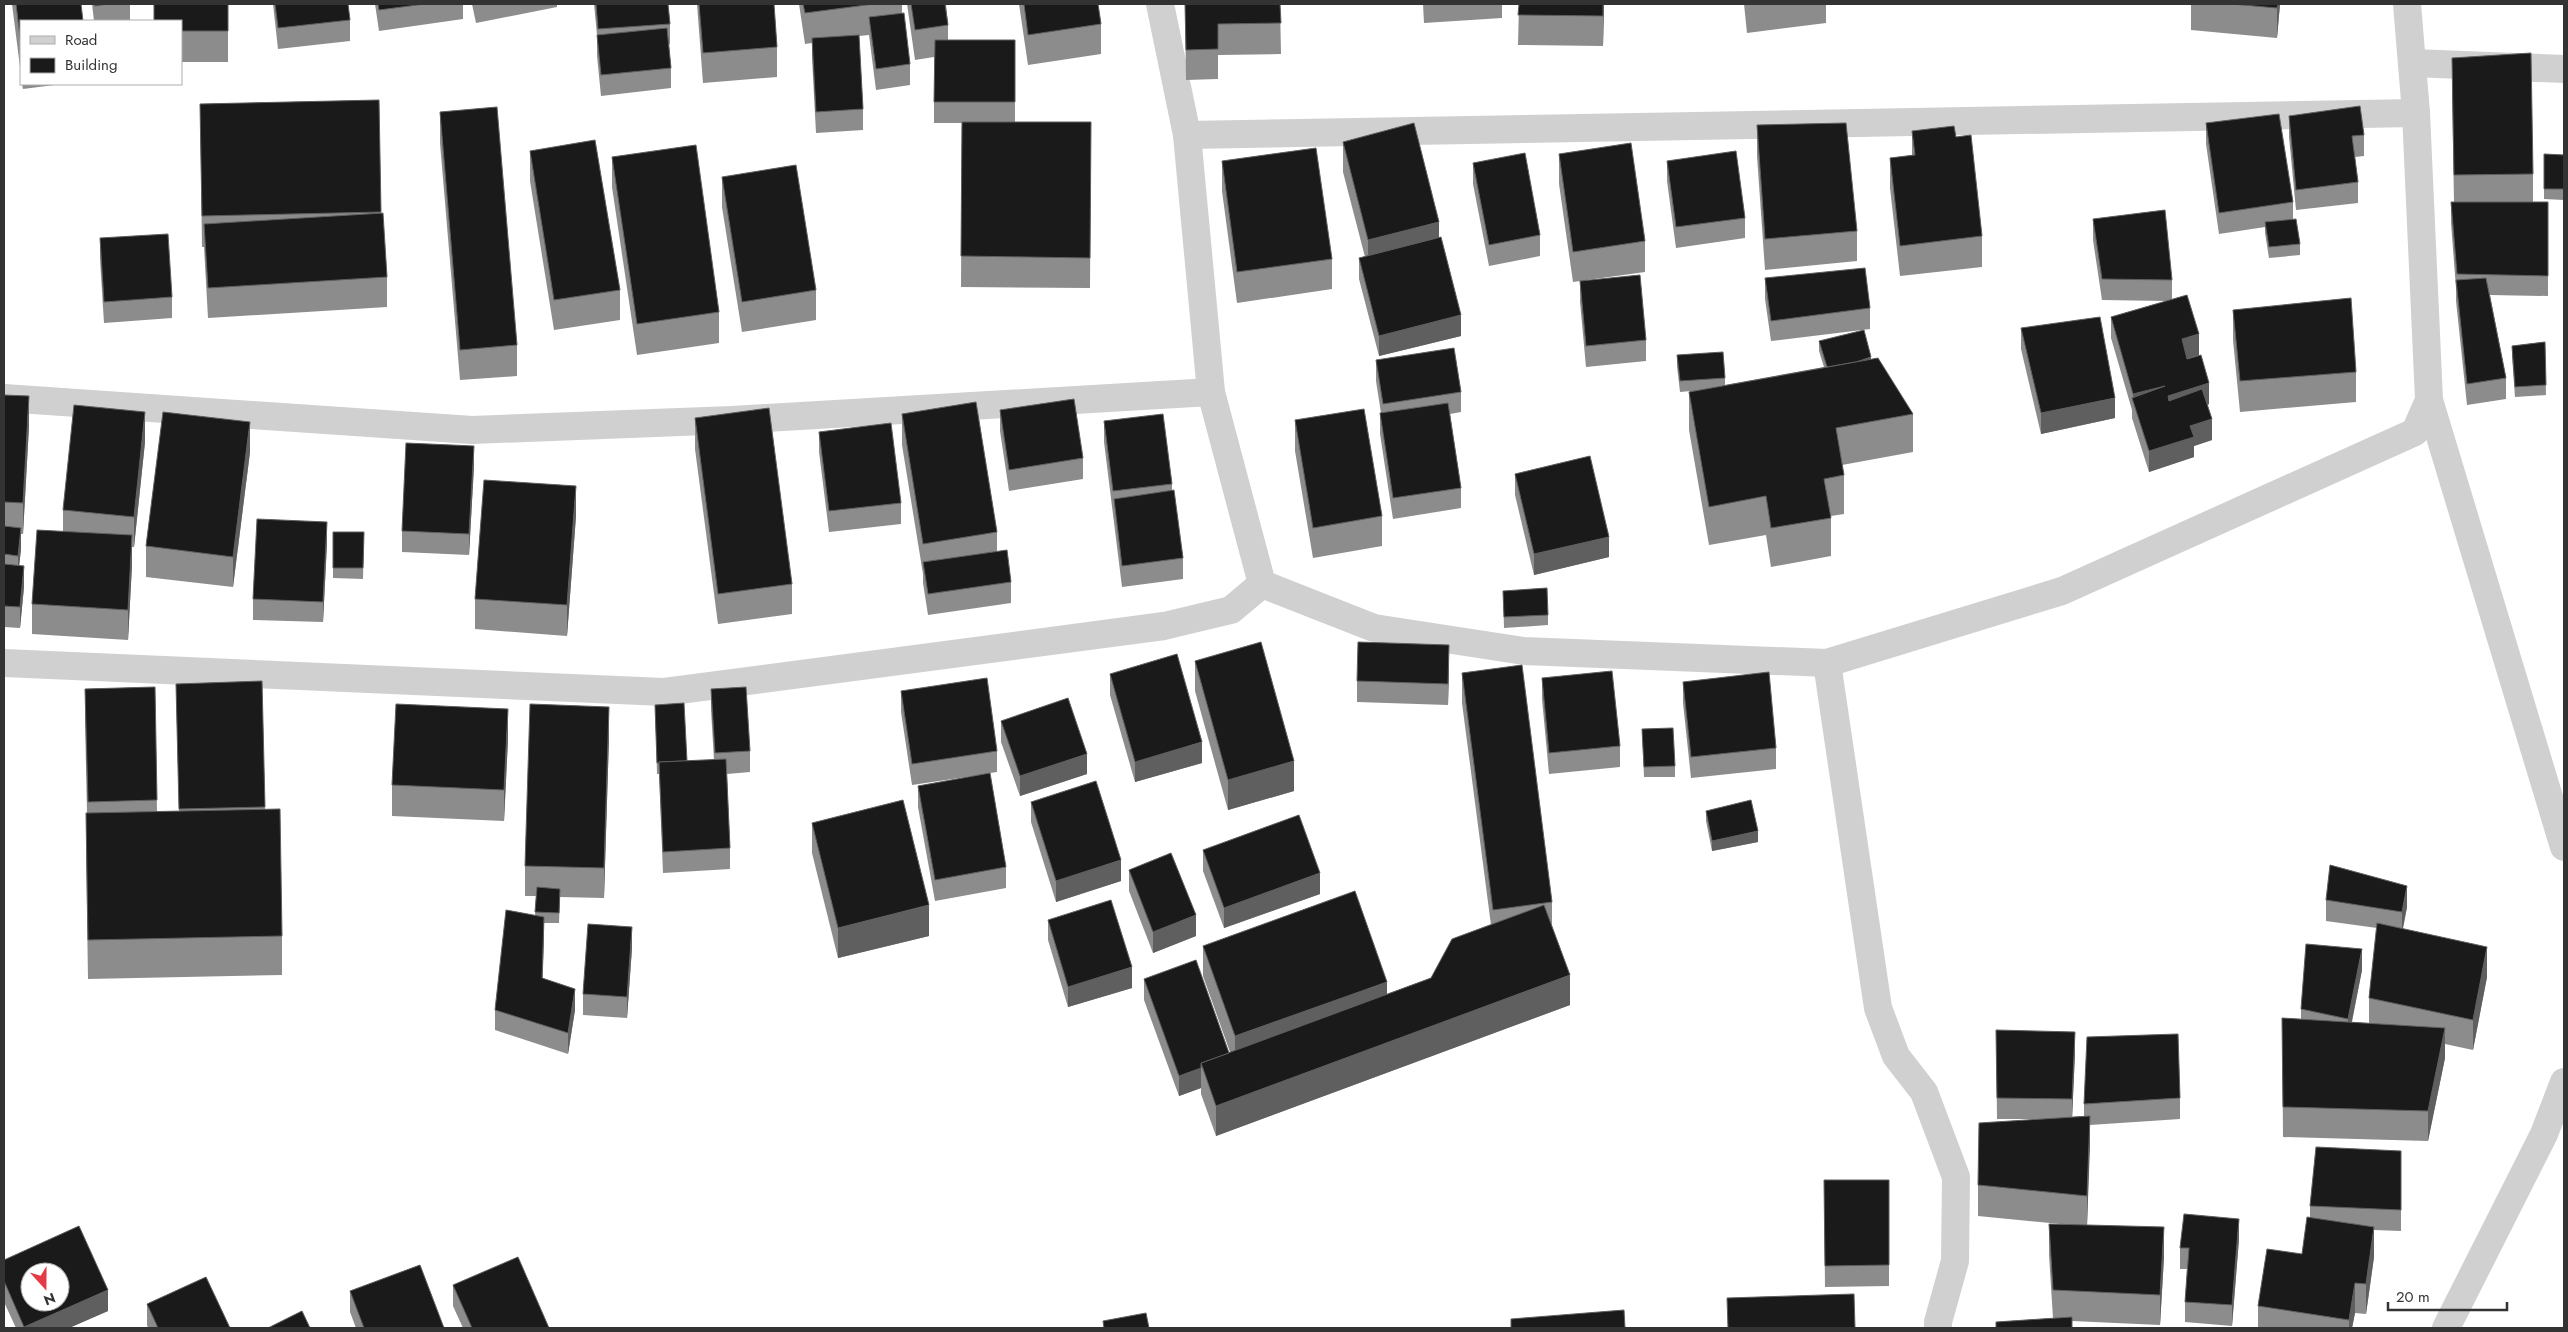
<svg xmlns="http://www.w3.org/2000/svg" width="2568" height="1332" font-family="Jost,sans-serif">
<rect width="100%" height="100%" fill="#fff"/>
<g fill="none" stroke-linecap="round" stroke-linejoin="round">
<g stroke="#d0d0d0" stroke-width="28">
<polyline points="1160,4 1187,135 1211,392 1262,584 1374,628 1524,651 1827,663 2062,591 2415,432 2429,400 2416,113 2407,4"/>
<polyline points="2412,63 2564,69"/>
<polyline points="1187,135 2416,113"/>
<polyline points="4,398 472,430 732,420 1211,392"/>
<polyline points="2429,400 2564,847"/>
<polyline points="4,663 664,692 1164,626 1231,610 1262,584"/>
<polyline points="1827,663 1878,1008 1896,1056 1924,1092 1956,1177 1955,1261 1938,1322 1938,1328"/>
<polyline points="2446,1328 2544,1134 2564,1082"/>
</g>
</g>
<g fill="#8c8c8c">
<polygon points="12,4 81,4 21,21 21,75"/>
<polygon points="92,4 130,4 130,21 94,21"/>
<polygon points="228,4 228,62 181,62 181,21"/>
<polygon points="273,4 348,4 350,20 350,41 278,49"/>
<polygon points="375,4 463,4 463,19 379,31"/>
<polygon points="472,4 557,4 557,7 476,23"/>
<polygon points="594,4 668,4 670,24 670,44 669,45 671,68 671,88 601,96 597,56 597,35"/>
<polygon points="697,4 774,4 777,47 777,77 703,83"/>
<polygon points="799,4 902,4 902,13 910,64 910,85 876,90 869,35 859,36 863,109 863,130 816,133 812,58 812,43 805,44"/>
<polygon points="907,4 946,4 948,25 948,40 1015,40 1015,122 1091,122 1090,288 961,287 962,123 934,123 934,57 915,60"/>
<polygon points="1019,4 1098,4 1101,24 1101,54 1028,65"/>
<polygon points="1185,4 1280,4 1281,54 1218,55 1218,79 1186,80"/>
<polygon points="1423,4 1502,4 1502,18 1424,23"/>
<polygon points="1519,4 1604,4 1603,46 1518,45"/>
<polygon points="1744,4 1826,4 1826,23 1747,33"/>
<polygon points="2191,4 2280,4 2277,38 2191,30"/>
<polygon points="22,84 62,84 23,89"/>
<polygon points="2452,88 2533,174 2533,202 2548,202 2548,296 2490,295 2506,378 2506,399 2467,405 2456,301 2456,288 2451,223 2451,202 2454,202"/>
<polygon points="379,100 381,213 387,277 387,307 208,318 204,247 202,247 200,104"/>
<polygon points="440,112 517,345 517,376 460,380 440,143"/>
<polygon points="2289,116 2364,135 2364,156 2355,157 2358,182 2358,203 2296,210 2289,137"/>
<polygon points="2206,123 2293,202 2293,219 2300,244 2300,255 2269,258 2265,233 2265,227 2219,234 2206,144"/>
<polygon points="1757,125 1857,231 1857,261 1765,270 1757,156"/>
<polygon points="1912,131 1956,137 1982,236 1982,267 1900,276 1890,188 1890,158 1912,155"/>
<polygon points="1343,142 1439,237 1461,336 1379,356 1359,279 1359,258 1365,257 1343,172"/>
<polygon points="530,151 620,290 620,320 554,330 530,181"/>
<polygon points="1559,154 1645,241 1645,272 1587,280 1646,340 1646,361 1586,367 1580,302 1580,281 1573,282 1559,184"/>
<polygon points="2544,154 2564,155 2564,200 2544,199"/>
<polygon points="612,157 719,312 719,343 637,355 612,187"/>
<polygon points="1222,161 1332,259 1332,289 1237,303 1222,191"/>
<polygon points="1667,161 1745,218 1745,238 1676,248 1667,181"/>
<polygon points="1473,163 1540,235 1540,256 1489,266 1473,184"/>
<polygon points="722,177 816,290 816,320 742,332 722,207"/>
<polygon points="2093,219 2172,280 2172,299 2199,355 2209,404 2208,405 2212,440 2194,446 2194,457 2149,472 2132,418 2132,410 2111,338 2111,317 2166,301 2102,300 2093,240"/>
<polygon points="100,238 172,297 172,318 104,323 100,259"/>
<polygon points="1765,278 1870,308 1870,329 1771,341 1765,299"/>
<polygon points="2233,310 2356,372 2356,402 2240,412 2233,340"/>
<polygon points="2021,328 2115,418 2041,434 2021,349"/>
<polygon points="1819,341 1871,359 1913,414 1913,452 1842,465 1844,475 1844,514 1831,516 1831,556 1771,567 1766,535 1709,545 1689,430 1689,392 1691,391 1680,392 1677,366 1677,355 1725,378 1725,385 1824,367 1819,351"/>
<polygon points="2545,342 2546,395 2515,397 2512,356 2512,346"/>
<polygon points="1376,360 1461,392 1461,412 1450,414 1461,488 1461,508 1393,519 1380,434 1380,413 1381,413 1376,381"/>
<polygon points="4,395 29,426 23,534 21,534 21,549 19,566 24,587 20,628 4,627"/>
<polygon points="1000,410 1083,458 1083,479 1009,491 1000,431"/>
<polygon points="902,414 997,532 997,552 1011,582 1011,603 928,615 923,583 923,574 902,445"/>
<polygon points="695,418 792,584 792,614 718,624 695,449"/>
<polygon points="1295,420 1382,516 1382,546 1313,558 1295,451"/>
<polygon points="1104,421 1172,484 1172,491 1183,558 1183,579 1122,587 1104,442"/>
<polygon points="819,432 901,503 901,524 829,532 819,452"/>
<polygon points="145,442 134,547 132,547 132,565 128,640 32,634 32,604 63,531 63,510"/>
<polygon points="250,452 233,587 146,577 146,546"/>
<polygon points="474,466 469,555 402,552 402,531"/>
<polygon points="1515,474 1609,557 1534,575 1515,495"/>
<polygon points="576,516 567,636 475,629 475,599"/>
<polygon points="333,532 364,532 363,579 333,578"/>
<polygon points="327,543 323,622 253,620 253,599"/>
<polygon points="1503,591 1548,615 1548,625 1504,628"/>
<polygon points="1195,661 1294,791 1228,810 1195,691"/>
<polygon points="1449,665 1448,705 1357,702 1357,681"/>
<polygon points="1462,673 1552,902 1552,926 1570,1005 1216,1136 1201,1094 1201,1088 1179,1096 1144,1000 1144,979 1229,1053 1230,1052 1203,976 1203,946 1387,994 1431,978 1491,925 1462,703"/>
<polygon points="1110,674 1202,763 1135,782 1110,695"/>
<polygon points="1542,678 1620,746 1620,767 1549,774 1542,699"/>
<polygon points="262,681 265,809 282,936 282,975 88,979 86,851 86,813 87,813 85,719 85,689 155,687 157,811 179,811 176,684"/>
<polygon points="1683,682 1776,748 1776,769 1691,778 1683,703"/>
<polygon points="711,689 750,751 750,772 727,774 730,848 730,869 663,873 659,774 657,774 655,705 687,761 714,760 711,710"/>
<polygon points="901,691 997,751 997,772 990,773 1006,867 1006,888 935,901 918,807 918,786 986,774 912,785 901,712"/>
<polygon points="1001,721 1087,774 1020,796 1001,742"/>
<polygon points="1642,729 1675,766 1675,777 1644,777"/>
<polygon points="609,737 604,898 560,897 559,923 544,923 542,978 575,1010 568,1054 495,1030 495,1010 535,916 536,896 525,896 525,866"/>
<polygon points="508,739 504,821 392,816 392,785"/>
<polygon points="1031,802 1121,881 1056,902 1031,822"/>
<polygon points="1706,811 1758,842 1712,851 1706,821"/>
<polygon points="812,823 929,936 838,958 812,853"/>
<polygon points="1203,850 1320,894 1224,928 1203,871"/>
<polygon points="1129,870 1196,936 1153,953 1129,891"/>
<polygon points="2326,900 2407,907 2403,929 2487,977 2473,1050 2445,1044 2445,1058 2428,1141 2283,1137 2282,1018 2301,1019 2301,1009 2362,970 2352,1022 2369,1023 2369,998 2377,928 2326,921"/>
<polygon points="1048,920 1132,988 1068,1007 1048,940"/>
<polygon points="632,948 627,1018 583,1015 583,994"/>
<polygon points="1996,1030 2075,1053 2072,1117 2084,1116 2084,1104 2180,1098 2180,1119 2090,1125 2087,1225 2164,1257 2160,1325 2072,1321 2072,1328 1996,1328 1996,1322 2053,1318 2049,1255 2049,1224 2071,1225 1978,1216 1978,1185 2033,1119 1997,1119"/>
<polygon points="2401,1151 2401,1231 2374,1230 2374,1257 2366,1314 2355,1313 2352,1328 2258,1328 2258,1306 2302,1254 2310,1217 2310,1206"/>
<polygon points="1824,1180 1889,1180 1889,1286 1825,1287"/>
<polygon points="2239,1239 2232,1326 2185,1322 2185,1302 2187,1269 2180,1269 2180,1248"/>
<polygon points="4,1260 108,1311 69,1328 16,1328 4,1302"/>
<polygon points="453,1285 549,1328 463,1328 453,1306"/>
<polygon points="350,1291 444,1328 356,1328 350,1312"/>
<polygon points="147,1304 230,1328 148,1328 147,1325"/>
</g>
<g fill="#5f5f5f">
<polygon points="1603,4 1604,4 1603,46"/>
<polygon points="2278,4 2280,4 2277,38 2277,8"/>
<polygon points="1439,222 1439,253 1368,271 1368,240"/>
<polygon points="1461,315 1461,336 1379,356 1379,336"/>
<polygon points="2199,334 2199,355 2182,360 2182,339"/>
<polygon points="1871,357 1871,367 1829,371"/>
<polygon points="2209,383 2209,404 2168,416 2168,396"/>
<polygon points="2165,386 2133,402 2133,394"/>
<polygon points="29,396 29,426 23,534 23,503"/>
<polygon points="2115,398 2115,418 2041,434 2041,413"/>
<polygon points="145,412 145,442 134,547 134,517"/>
<polygon points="2212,419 2212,440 2194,446 2194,457 2149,472 2149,451 2190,426"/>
<polygon points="250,422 250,452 233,587 233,557"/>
<polygon points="474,446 474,466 469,555 469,534"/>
<polygon points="576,486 576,516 567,636 567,605"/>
<polygon points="327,522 327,543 323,622 323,602"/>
<polygon points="21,528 21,549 18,576 18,556"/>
<polygon points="132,535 132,565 128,640 128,610"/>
<polygon points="1609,537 1609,557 1534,575 1534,554"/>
<polygon points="24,566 24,587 20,628 20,607"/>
<polygon points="1449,645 1449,665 1448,705 1448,684"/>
<polygon points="609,707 609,737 604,898 604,868"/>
<polygon points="508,709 508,739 504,821 504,790"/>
<polygon points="1202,742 1202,763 1135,782 1135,762"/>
<polygon points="1087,754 1087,774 1020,796 1020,776"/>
<polygon points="1294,761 1294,791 1228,810 1228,780"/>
<polygon points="1758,831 1758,842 1712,851 1712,841"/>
<polygon points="1121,860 1121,881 1056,902 1056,881"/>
<polygon points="1320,873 1320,894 1224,928 1224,908"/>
<polygon points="2407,886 2407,907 2402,932 2402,912"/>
<polygon points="929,905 929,936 838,958 838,928"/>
<polygon points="1196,915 1196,936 1153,953 1153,932"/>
<polygon points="544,917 544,938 542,999 542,978"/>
<polygon points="632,927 632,948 627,1018 627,997"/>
<polygon points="2487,947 2487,977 2473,1050 2473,1020"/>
<polygon points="2362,949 2362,970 2348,1040 2348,1019"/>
<polygon points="1132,967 1132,988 1068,1007 1068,987"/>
<polygon points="1570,975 1570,1005 1216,1136 1216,1106"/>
<polygon points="1387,982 1387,1013 1235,1067 1235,1036"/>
<polygon points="575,989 575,1010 568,1054 568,1033"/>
<polygon points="2445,1028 2445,1058 2428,1141 2428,1111"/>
<polygon points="2075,1032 2075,1053 2072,1120 2072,1099"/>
<polygon points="1201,1068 1201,1088 1179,1096 1179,1076"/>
<polygon points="2090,1116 2090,1146 2087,1226 2087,1196"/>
<polygon points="2239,1219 2239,1239 2232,1326 2232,1305"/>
<polygon points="2164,1227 2164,1257 2160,1325 2160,1295"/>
<polygon points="2374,1227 2374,1257 2366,1314 2366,1284"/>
<polygon points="2355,1283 2355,1313 2352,1328 2349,1328 2349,1320"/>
<polygon points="108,1290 108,1311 69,1328 24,1328 24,1327"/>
</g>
<g fill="#1a1a1a" stroke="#5f5f5f" fill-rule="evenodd">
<polygon points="16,4 81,4 83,21 21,21 21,45"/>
<polygon points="95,4 108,4 95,6"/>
<polygon points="154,4 228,4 228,31 181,31 181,21 154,21"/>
<polygon points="275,4 348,4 350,20 278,28"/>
<polygon points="378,4 425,4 379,10"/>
<polygon points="596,4 668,4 670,24 598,29"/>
<polygon points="699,4 774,4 777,47 703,53"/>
<polygon points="803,4 874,4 805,13"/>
<polygon points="911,4 945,4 948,25 915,30"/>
<polygon points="1024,4 1098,4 1101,24 1028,35"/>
<polygon points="1185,4 1280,4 1281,23 1218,24 1218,49 1186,50"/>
<polygon points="1519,4 1603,4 1603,16 1518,15"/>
<polygon points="2231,4 2278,4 2277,8"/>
<polygon points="904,13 910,64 876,69 869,17"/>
<polygon points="667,28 671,68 601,75 597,35"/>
<polygon points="859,35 863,109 816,112 812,38"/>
<polygon points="935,40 1015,40 1015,102 934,102"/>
<polygon points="2531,53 2533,174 2454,175 2452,58"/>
<polygon points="379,100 381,212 202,216 200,104"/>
<polygon points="2360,106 2364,135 2352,136 2358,182 2296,190 2289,116"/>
<polygon points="497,107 517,345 460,350 440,112"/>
<polygon points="2279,114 2293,202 2219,213 2206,123"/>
<polygon points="962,122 1091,122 1090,258 961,256"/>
<polygon points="1414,123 1439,222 1368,240 1343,142"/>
<polygon points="1846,123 1857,231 1765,239 1757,125"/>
<polygon points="1954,126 1956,137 1971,135 1982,236 1900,246 1890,158 1915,155 1912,131"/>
<polygon points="595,140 620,290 554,300 530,151"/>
<polygon points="1631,143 1645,241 1573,252 1559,154"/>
<polygon points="696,145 719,312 637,324 612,157"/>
<polygon points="1316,148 1332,259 1237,272 1222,161"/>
<polygon points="1736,151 1745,218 1676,227 1667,161"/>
<polygon points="1525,153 1540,235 1489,245 1473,163"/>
<polygon points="2544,154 2564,155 2564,189 2544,189"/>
<polygon points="796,165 816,290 742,302 722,177"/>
<polygon points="2451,202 2548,202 2548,276 2457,274"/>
<polygon points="2165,210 2172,280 2102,279 2093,219"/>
<polygon points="383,213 387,277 208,288 204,224"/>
<polygon points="2296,219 2300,244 2269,247 2265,222"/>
<polygon points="168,234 172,297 104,302 100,238"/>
<polygon points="1441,237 1461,315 1379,336 1359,258"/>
<polygon points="1865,268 1870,308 1771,321 1765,278"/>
<polygon points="1640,275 1646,340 1586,346 1580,281"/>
<polygon points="2486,278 2506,378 2467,384 2456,280"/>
<polygon points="2187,295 2199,334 2182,339 2187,359 2201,355 2209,383 2168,396 2169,401 2202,389 2212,419 2190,426 2194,437 2149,451 2132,398 2165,386 2133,394 2111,317"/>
<polygon points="2351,298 2356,372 2240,381 2233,310"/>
<polygon points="2100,317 2115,398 2041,413 2021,328"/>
<polygon points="1864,330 1871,357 1856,362 1827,367 1819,341"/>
<polygon points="2545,342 2546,385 2515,387 2512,346"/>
<polygon points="1454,348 1461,392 1383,404 1376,360"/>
<polygon points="1723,352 1725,378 1680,381 1677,355"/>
<polygon points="1878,358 1913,414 1836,428 1844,475 1824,479 1831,518 1771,528 1766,496 1709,507 1689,392"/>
<polygon points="4,395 29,396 23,503 4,502"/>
<polygon points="1074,399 1083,458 1009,470 1000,410"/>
<polygon points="976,402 997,532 923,544 902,414"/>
<polygon points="1448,403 1461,488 1393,498 1380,413"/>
<polygon points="74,405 145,412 134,517 63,510"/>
<polygon points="769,408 792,584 718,594 695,418"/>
<polygon points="1364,409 1382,516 1313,528 1295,420"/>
<polygon points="163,412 250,422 233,557 146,546"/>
<polygon points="1163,414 1172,484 1113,491 1104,421"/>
<polygon points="891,423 901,503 829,511 819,432"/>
<polygon points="406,443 474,446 469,534 402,531"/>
<polygon points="1590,456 1609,537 1534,554 1515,474"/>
<polygon points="484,480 576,486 567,605 475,599"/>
<polygon points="1174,490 1183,558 1122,566 1114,499"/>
<polygon points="257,519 327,522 323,602 253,599"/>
<polygon points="4,526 21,528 18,556 4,554"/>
<polygon points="37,530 132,535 128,610 32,604"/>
<polygon points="333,532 364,532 363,568 333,568"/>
<polygon points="1007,550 1011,582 928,594 923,562"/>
<polygon points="4,564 24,566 20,607 4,606"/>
<polygon points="1547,588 1548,615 1504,617 1503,591"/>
<polygon points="1261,642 1294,761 1228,780 1195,661"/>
<polygon points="1358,642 1449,645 1448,684 1357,681"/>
<polygon points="1177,654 1202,742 1135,762 1110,674"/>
<polygon points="1522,665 1552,902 1493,910 1462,673"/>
<polygon points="1612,671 1620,746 1549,753 1542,678"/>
<polygon points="1769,672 1776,748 1691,757 1683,682"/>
<polygon points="987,678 997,751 912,764 901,691"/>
<polygon points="262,681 265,807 179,809 176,684"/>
<polygon points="155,687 157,800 88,802 85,689"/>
<polygon points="746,687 750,751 715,753 711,689"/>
<polygon points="1068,698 1087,754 1020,776 1001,721"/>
<polygon points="684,703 687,761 659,762 659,763 657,763 655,705"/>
<polygon points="396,704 508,709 504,790 392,785"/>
<polygon points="530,704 609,707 604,868 525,866"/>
<polygon points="1673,728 1675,766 1644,767 1642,729"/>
<polygon points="726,759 730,848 663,852 659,762"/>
<polygon points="990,773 1006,867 935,880 918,786"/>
<polygon points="1096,781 1121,860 1056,881 1031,802"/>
<polygon points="903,800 929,905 838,928 812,823"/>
<polygon points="1751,800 1758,831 1712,841 1706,811"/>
<polygon points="280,809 282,936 88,940 86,813"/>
<polygon points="1299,815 1320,873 1224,908 1203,850"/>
<polygon points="1171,853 1196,915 1153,932 1129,870"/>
<polygon points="2330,865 2407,886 2402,912 2326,900"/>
<polygon points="537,887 560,889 559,913 535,912"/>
<polygon points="1355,891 1387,982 1235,1036 1203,946"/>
<polygon points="1111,900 1132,967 1068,987 1048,920"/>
<polygon points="1544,905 1570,975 1216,1106 1201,1063 1431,978 1452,939"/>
<polygon points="506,910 544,917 542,978 575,989 568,1033 495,1010"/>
<polygon points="2377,923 2487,947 2473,1020 2369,998"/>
<polygon points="588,924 632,927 627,997 583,994"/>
<polygon points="2306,944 2362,949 2348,1019 2301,1009"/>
<polygon points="1196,960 1229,1053 1201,1063 1201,1068 1179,1076 1144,979"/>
<polygon points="2282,1018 2445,1028 2428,1111 2283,1107"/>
<polygon points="1996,1030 2075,1032 2072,1099 1997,1098"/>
<polygon points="2178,1034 2180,1098 2084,1104 2087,1037"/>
<polygon points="2090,1116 2087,1196 1978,1185 1979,1123"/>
<polygon points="2316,1147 2401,1151 2401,1210 2310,1206"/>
<polygon points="1824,1180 1889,1180 1889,1265 1825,1266"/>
<polygon points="2184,1214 2239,1219 2232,1305 2185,1302 2189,1248 2180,1248"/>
<polygon points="2307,1217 2374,1227 2366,1284 2355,1283 2349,1320 2258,1306 2267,1249 2302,1254"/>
<polygon points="2049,1224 2164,1227 2160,1295 2053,1290"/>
<path d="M79,1226L108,1290L24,1327L4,1281V1260ZM30,1272H60V1302H30Z"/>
<polygon points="518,1257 549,1328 472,1328 453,1285"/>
<polygon points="420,1265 444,1328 364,1328 350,1291"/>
<polygon points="206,1277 230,1328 158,1328 147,1304"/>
<polygon points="1854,1294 1855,1328 1728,1328 1727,1298"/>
<polygon points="1624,1310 1625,1328 1511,1328 1511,1319"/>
<polygon points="302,1311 310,1328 268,1328"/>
<polygon points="1146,1313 1149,1328 1104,1328 1103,1321"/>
<polygon points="2072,1317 2072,1328 1996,1328 1996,1322"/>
</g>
<rect width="2568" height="1332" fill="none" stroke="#333333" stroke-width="10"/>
<rect x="20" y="20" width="162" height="65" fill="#ffffff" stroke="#adadad"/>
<rect x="30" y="36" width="25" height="8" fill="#d0d0d0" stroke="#adadad"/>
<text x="65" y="45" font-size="15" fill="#333333">Road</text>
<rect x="30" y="58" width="25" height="15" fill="#1a1a1a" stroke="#adadad"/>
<text x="65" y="70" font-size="15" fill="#333333">Building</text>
<g transform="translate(45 1287) rotate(159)"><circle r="24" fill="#ffffff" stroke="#adadad"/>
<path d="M0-4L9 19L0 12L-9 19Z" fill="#e63946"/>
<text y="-8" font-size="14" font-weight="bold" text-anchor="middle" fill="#333333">N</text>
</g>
<path d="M2388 1302v8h119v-8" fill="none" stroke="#333333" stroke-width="2.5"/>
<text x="2396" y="1302" font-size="15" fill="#333333" stroke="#ffffff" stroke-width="4" paint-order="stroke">20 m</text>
</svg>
